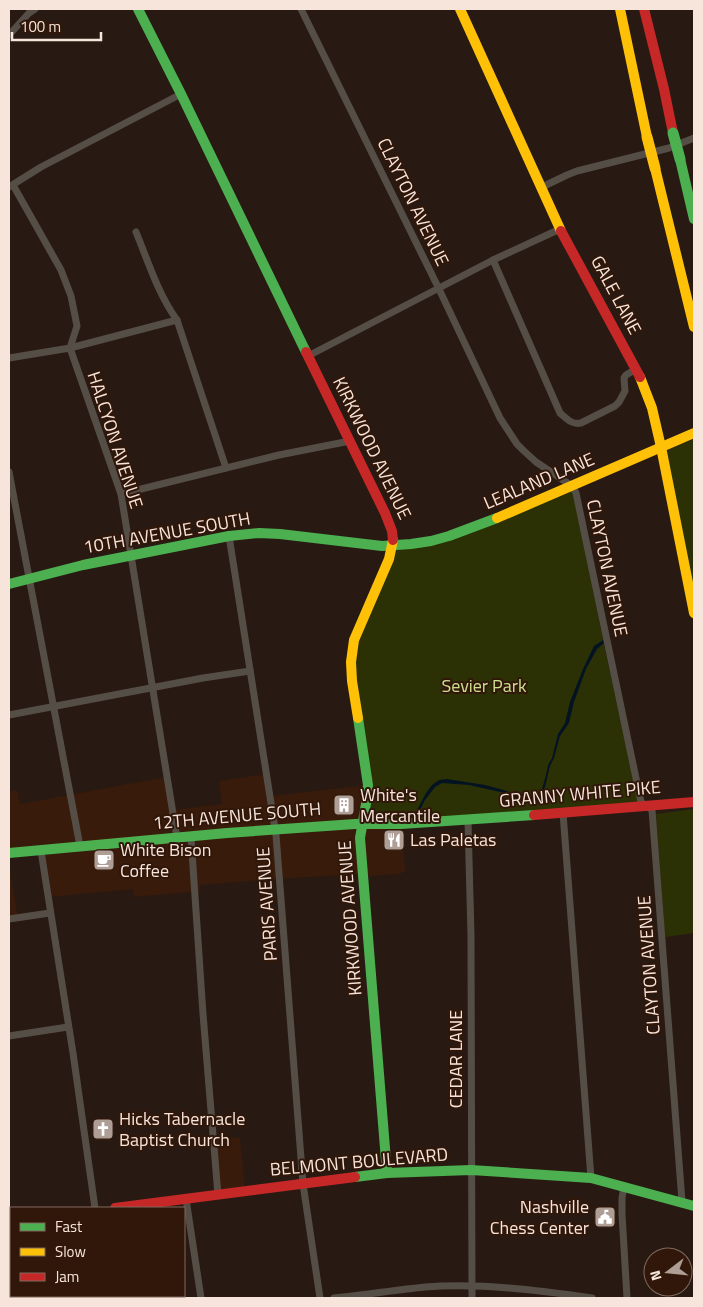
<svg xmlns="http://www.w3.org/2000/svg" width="703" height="1307" font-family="'Titillium Web',sans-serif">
<rect width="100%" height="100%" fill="#281a12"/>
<g fill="#381b0a">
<polygon points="267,774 271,796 368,785 362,824 401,824 405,872 398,874 368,876 359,874 274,879 200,885 200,891 134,897 133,889 48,897 41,851 9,853 9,792 17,790 20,804 167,777 173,810 222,804 219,781"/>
<polygon points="9,864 18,918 9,919"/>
<polygon points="240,1137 245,1191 218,1195 213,1140"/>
</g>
<g fill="#2b3105">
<polygon points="694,439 694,596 667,452 670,449"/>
<polygon points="573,488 603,640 638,802 458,818 417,816 369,820 372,791 354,673 356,645 397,549 424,546"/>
<polygon points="694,809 694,933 665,937 656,814"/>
</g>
<polygon fill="#041321" points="603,640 604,643 597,649 586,669 574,702 569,723 560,736 554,758 550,766 545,787 540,797 531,802 524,803 509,794 469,785 442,783 435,787 425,800 417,816 414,816 426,793 432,785 439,780 447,779 485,785 507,791 523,799 529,798 539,794 542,789 546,775 548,765 552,758 558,734 565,723 570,702 583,669 594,646"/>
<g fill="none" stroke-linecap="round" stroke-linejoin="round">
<g stroke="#554e47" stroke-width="7">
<polyline points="301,9 439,289 500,418 517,444 524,451 536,462 572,486 576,493 641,802 652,810 682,1201"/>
<polyline points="9,35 29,13 35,9"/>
<polyline points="13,185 61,270 71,296 77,326 70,348 121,494 177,838"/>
<polyline points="9,187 41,167 181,94"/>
<polyline points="542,187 567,175 577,171 669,148 694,138"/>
<path d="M136,232C148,261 158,294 177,320L226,468"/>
<path d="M493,260L560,413C567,419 572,425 581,423L615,406L619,402L625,391L624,378L626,375L636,369"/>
<polyline points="308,356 493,260 560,229"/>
<polyline points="9,358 70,348 177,320"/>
<polyline points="9,472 80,846"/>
<polyline points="121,494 279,455 350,441"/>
<polyline points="229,536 276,835 303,1184 320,1298"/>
<polyline points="9,715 203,678 250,671"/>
<polyline points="563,813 591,1178"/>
<polyline points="468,820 471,936 472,1298"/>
<polyline points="191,837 203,1014 218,1195"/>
<polyline points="41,851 73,1053 95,1208"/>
<polyline points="9,919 50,913"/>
<polyline points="9,1036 68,1027"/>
<polyline points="624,1186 622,1198 622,1214 627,1298"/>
<polyline points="186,1199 201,1298"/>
<polyline points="87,1296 87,1298"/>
<path d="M334,1298C365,1295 395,1290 425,1287C481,1283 537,1290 592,1298"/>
</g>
<g stroke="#4caf50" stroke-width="10">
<polyline points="138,9 181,94 306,352"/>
<polyline points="680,159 694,219"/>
<polyline points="9,584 83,565 229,536 259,533 280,534 382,546 411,544 431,541 449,536 497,518"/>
<polyline points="358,718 368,785 367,798 360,838 387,1173"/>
<polyline points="9,853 227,833 355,824 401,824 534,815"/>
<polyline points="355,1177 387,1173 471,1170 591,1178 694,1206"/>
</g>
<g stroke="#ffc107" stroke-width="10">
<polyline points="460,9 561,231"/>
<polyline points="620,9 647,137"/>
<polyline points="655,168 694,327"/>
<polyline points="640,377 652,408 661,447 694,613"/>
<polyline points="497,518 694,433"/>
<polyline points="358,718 352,681 351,662 354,640 389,559 393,540"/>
<polyline points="9,1221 11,1221"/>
</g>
<g stroke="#c62828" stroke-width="10">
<polyline points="644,9 664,89 673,133"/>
<polyline points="561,231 640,377"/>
<polyline points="306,352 385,513 392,531 393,540"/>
<polyline points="534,815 694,802"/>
<polyline points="115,1208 355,1177"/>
</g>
<polyline stroke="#4caf50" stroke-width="11" points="673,133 680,159"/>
<polyline stroke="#ffc107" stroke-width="11" points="647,137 655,168"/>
</g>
<defs>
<g id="building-square" transform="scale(1.125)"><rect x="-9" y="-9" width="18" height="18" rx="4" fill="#af9e95" stroke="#311709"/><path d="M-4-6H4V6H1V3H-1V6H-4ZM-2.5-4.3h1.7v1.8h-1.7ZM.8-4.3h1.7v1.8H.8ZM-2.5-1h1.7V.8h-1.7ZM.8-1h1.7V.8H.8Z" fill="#fff"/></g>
<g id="restaurant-square" transform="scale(1.125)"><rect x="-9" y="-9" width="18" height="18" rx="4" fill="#af9e95" stroke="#311709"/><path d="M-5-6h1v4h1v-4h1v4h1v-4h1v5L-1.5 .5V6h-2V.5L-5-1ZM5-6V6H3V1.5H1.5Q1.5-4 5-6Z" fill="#fff"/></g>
<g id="cafe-square" transform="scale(1.125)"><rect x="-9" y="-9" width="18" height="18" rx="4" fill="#af9e95" stroke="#311709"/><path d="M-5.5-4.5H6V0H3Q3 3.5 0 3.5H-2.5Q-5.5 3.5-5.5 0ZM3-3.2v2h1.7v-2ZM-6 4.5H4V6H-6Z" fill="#fff"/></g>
<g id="church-square" transform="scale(1.125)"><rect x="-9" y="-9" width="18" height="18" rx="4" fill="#af9e95" stroke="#311709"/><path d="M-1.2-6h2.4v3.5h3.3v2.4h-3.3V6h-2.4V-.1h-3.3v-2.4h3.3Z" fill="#fff"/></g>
<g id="civic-square" transform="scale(1.125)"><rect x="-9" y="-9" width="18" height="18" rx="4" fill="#af9e95" stroke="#311709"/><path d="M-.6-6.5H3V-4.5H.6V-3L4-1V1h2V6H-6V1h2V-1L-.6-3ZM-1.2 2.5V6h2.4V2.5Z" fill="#fff"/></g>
</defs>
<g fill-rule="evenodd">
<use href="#building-square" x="344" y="805"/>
<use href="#restaurant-square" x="394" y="840"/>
<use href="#cafe-square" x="104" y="860"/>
<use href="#church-square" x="103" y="1129"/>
<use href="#civic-square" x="605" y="1217"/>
</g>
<g text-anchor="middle" stroke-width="4" stroke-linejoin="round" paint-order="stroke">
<g font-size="18" fill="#f7e5dc" stroke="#311709">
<text transform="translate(413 202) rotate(64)" y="6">CLAYTON AVENUE</text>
<text transform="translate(616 295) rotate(62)" y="6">GALE LANE</text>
<text transform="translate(115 440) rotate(72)" y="6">HALCYON AVENUE</text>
<text transform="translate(372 448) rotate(64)" y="6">KIRKWOOD AVENUE</text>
<text transform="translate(539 481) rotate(-23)" y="6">LEALAND LANE</text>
<text transform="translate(167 533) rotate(-10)" y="6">10TH AVENUE SOUTH</text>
<text transform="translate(607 568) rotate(78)" y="6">CLAYTON AVENUE</text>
<text transform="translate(580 794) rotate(-5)" y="6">GRANNY WHITE PIKE</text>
<text transform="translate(237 816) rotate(-5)" y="6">12TH AVENUE SOUTH</text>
<text transform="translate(267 904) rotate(-94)" y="6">PARIS AVENUE</text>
<text transform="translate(350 918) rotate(-94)" y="6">KIRKWOOD AVENUE</text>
<text transform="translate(649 965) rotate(-94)" y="6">CLAYTON AVENUE</text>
<text transform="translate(456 1059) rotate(-90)" y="6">CEDAR LANE</text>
<text transform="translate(359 1162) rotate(-5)" y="6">BELMONT BOULEVARD</text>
</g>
<g font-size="18" fill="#cce090" stroke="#311709">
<text x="484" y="692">Sevier Park</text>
</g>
<g font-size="18" fill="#f7e5dc" stroke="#311709" text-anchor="start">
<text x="360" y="801">White's<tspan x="360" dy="21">Mercantile</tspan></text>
<text x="410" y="846">Las Paletas</text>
<text x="120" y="856">White Bison<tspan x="120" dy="21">Coffee</tspan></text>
<text x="119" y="1125">Hicks Tabernacle<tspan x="119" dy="21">Baptist Church</tspan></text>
<text x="589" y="1213" text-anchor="end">Nashville<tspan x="589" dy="21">Chess Center</tspan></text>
</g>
</g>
<rect width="703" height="1307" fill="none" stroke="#f7e5dc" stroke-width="20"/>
<rect x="10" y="1207" width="175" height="90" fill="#311709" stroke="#80695d"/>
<rect x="20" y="1223" width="25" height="8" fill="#4caf50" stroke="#80695d"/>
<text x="55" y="1232" font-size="15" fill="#f7e5dc">Fast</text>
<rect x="20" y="1248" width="25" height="8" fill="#ffc107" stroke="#80695d"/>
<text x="55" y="1257" font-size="15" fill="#f7e5dc">Slow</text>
<rect x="20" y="1273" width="25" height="8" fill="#c62828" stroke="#80695d"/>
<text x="55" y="1282" font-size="15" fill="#f7e5dc">Jam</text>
<g transform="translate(668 1272) rotate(254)"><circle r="24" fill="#311709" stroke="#80695d"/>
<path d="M0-4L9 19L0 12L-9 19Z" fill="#af9e95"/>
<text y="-8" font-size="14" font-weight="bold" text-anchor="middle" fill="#f7e5dc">N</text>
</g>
<path d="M12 32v8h89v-8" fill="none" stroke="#f7e5dc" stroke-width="2.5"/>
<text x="20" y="32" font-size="15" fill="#f7e5dc" stroke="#311709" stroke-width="4" paint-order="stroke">100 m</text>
</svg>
